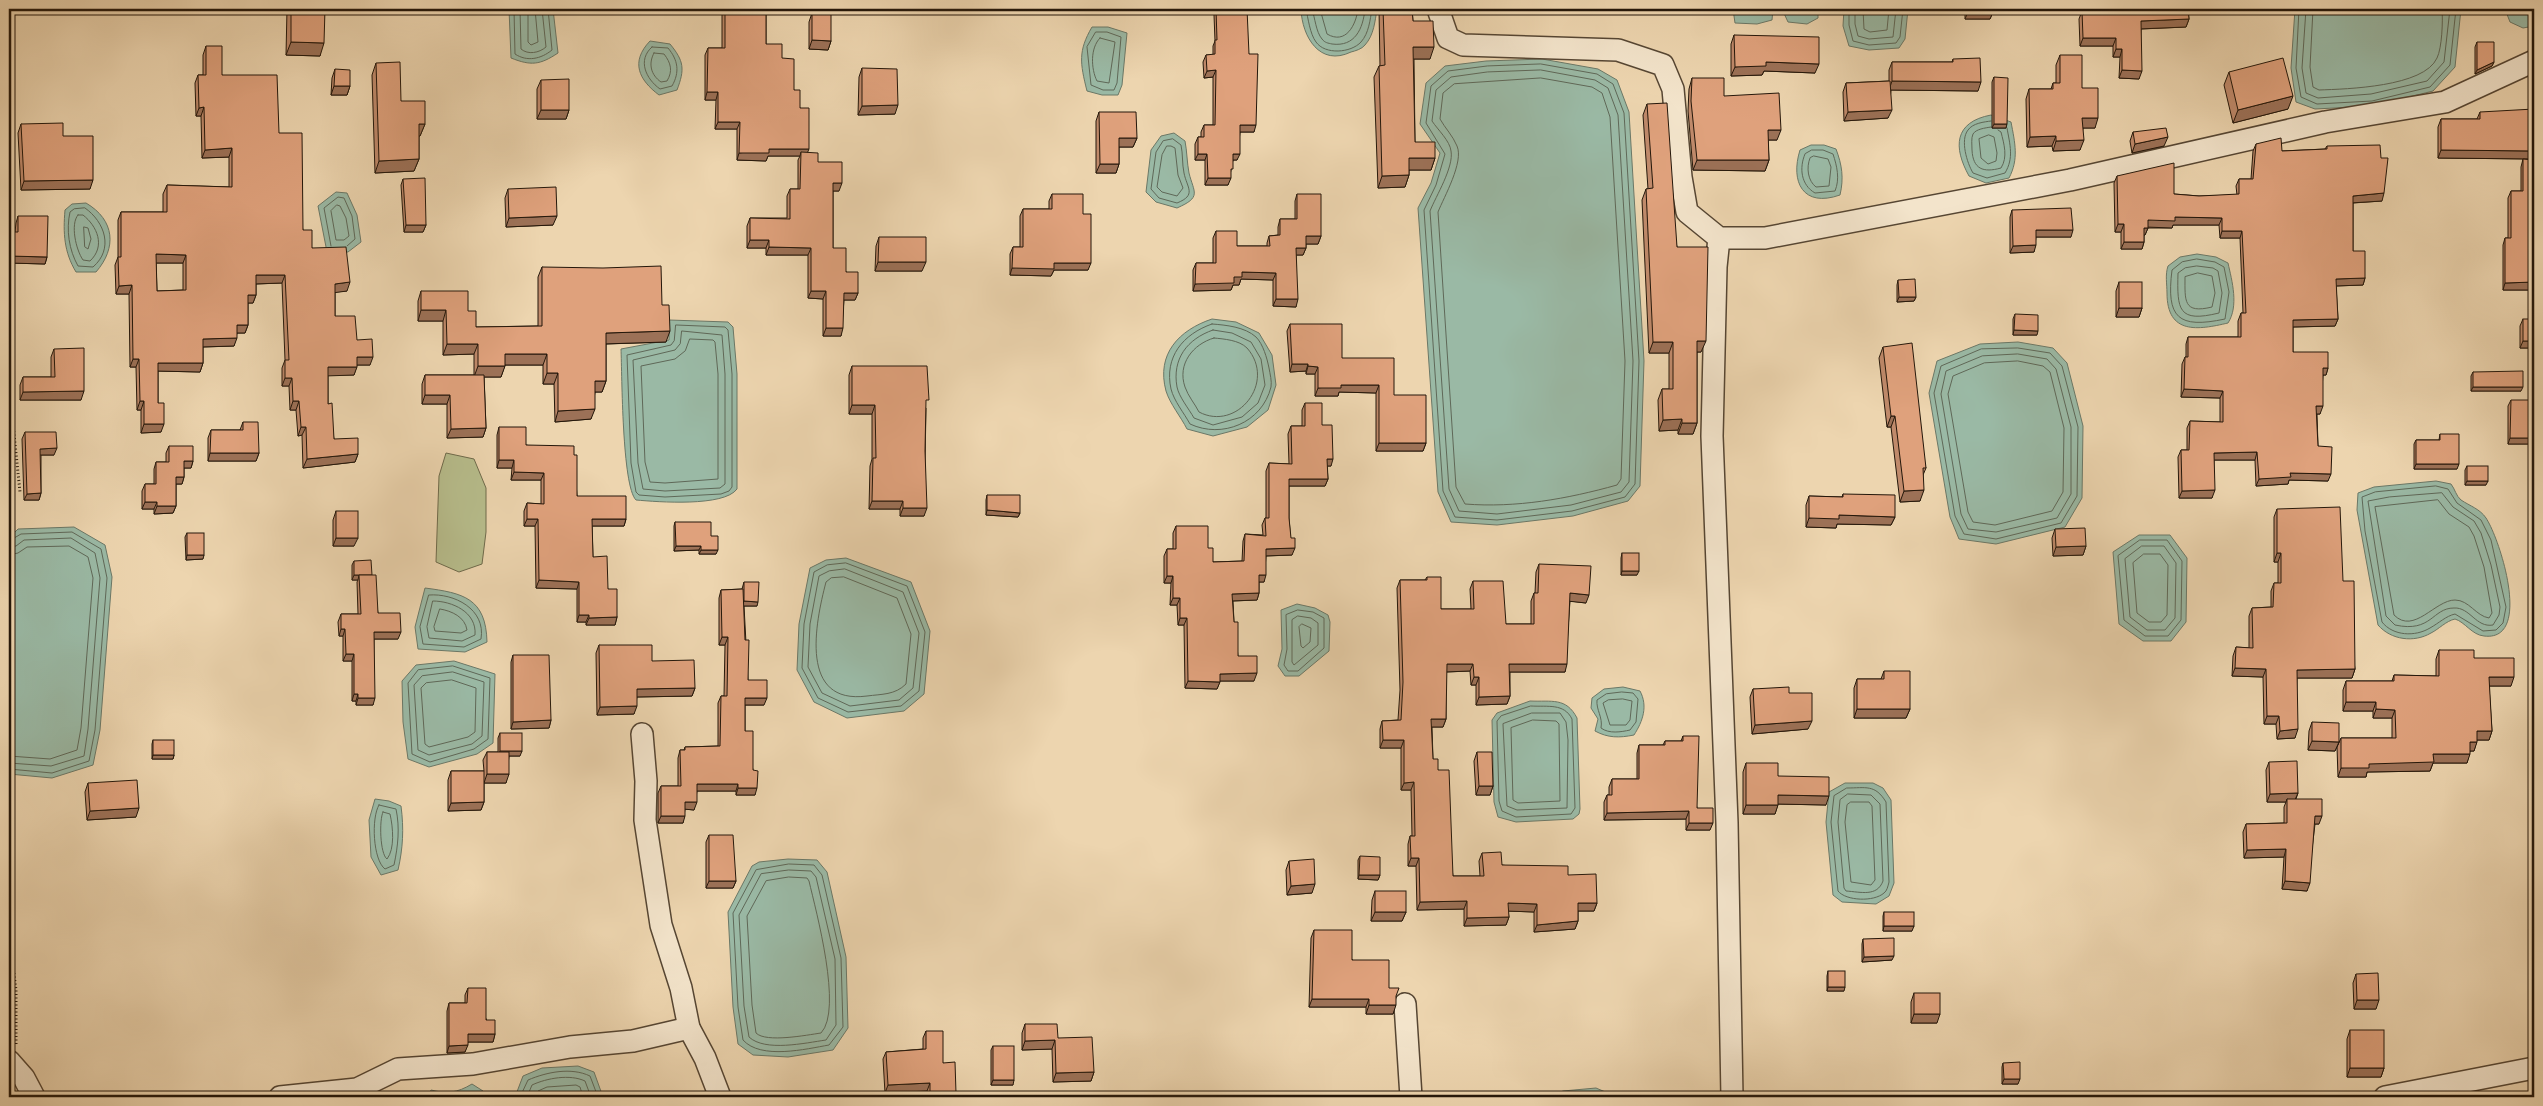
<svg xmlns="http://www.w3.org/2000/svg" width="2543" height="1106" font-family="'IM FELL French Canon',serif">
<rect width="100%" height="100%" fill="#edd5af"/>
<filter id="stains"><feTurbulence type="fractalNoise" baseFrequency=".004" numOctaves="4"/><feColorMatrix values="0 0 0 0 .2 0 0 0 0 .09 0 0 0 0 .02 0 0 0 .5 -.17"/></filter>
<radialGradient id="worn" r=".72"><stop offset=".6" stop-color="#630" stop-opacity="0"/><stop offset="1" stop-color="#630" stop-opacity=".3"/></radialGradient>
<polygon fill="#b7bd8c" stroke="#6e6a4b" points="446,453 474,459 486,488 486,532 482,564 459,572 436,562 439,476"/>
<g fill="#9ab9a5" stroke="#6b7867">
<path d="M509,9H553L558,53C540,65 531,66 511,58Z"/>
<path d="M1301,9H1377C1375,21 1374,35 1365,45C1362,49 1355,51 1351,52C1320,67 1302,37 1301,9Z"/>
<polygon points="1733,9 1773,9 1772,20 1757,24 1735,23"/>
<polygon points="1782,9 1818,9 1818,18 1807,24 1788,22"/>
<polygon points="1844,9 1908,9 1905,39 1899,48 1869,50 1849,46 1843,26"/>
<polygon points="2295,9 2461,9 2455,67 2433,91 2373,106 2315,109 2296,102 2291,68"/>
<polygon points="2505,9 2534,9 2534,26 2523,28 2510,22"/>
<path d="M1092,27H1108L1127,33L1122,85L1118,95H1102L1087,91C1080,63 1078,51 1092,27Z"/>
<path d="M650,41L670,44C684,61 685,69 677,90L659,95C639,80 630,62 650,41Z"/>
<polygon points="1542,59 1598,69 1617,80 1629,112 1644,361 1640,486 1628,501 1573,516 1497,525 1451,522 1438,492 1418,208 1431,183 1440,153 1420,124 1426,83 1445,66 1486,61"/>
<path d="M1991,115L2011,122C2015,143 2019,159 2009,178L1986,183L1969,176C1953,147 1954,122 1991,115Z"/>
<path d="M1174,133L1185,141C1187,151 1187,163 1189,173C1194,193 1202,197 1177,208L1156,202L1146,192L1151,150L1161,136Z"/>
<path d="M1811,145H1824L1836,149C1842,165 1844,178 1840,195C1803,208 1790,182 1800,150Z"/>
<polygon points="336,192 347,193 357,215 361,242 348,252 327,252 318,206"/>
<path d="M86,203C115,220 117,248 96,272H76C64,252 63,233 65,210L72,204Z"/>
<path d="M2197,254L2216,257L2228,263C2232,281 2239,306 2228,323C2198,330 2167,335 2167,293C2167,284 2165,275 2168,266L2180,257Z"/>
<path d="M1212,319L1236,322L1259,333L1272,355L1276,385L1268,410L1247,427L1213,436L1187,429C1181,417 1170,404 1166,391C1156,354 1179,330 1212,319Z"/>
<path d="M669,320L728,322L733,327L737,374V489C724,507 658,502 636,500C622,486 622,375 621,349L669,340Z"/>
<polygon points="2018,342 2053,348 2067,363 2083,426 2082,498 2065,527 1996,544 1959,539 1950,517 1929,393 1937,361 1980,344"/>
<path d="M2436,481L2451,484C2455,489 2456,496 2461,500C2470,506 2480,509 2486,518C2500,539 2533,642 2484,636C2472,635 2465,622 2455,619C2446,621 2439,629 2431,633C2414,643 2391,640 2378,625L2357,510L2358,493L2374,487Z"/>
<polygon points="74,527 105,545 112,577 100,730 93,765 52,778 9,774 9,538 18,529"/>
<polygon points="2139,535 2170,535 2187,558 2186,622 2171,641 2143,641 2119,624 2113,552"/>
<polygon points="846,558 911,582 930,631 924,694 904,711 847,718 814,702 797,670 799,624 810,568 826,560"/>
<path d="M425,588C463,593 486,598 487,642L465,652L418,649L415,627Z"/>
<polygon points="1297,604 1315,608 1328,615 1330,622 1329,651 1299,676 1285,676 1278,666 1282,649 1281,610"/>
<polygon points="454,661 495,674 493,743 477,754 429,767 408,759 403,722 402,681 416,665"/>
<path d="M1623,687L1640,691C1648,706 1643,721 1634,735C1619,738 1608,738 1595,731L1598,719L1591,708L1592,698L1604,689Z"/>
<path d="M1530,701C1552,702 1566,697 1577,718L1580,809L1579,814L1573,819L1516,822L1498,817L1494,802L1492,720L1497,713Z"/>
<polygon points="1845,783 1873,783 1883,788 1891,800 1894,883 1889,896 1876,904 1842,902 1833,895 1826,822 1829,792"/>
<path d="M375,799L389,801L401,806C404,829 403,848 398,870L381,875L371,857L369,820Z"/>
<polygon points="788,859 817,860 827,872 846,957 848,1028 833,1050 788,1057 753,1055 738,1044 733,1007 728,912 752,866 759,862"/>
<polygon points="578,1066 594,1072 603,1097 515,1097 523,1076 542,1068"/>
<path d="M472,1084L483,1091V1097H428L431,1090C447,1094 457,1093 472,1084Z"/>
<polygon points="1596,1088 1617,1097 1549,1097 1563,1091"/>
</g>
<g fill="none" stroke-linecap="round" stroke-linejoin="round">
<g stroke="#5f6858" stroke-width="1">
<path d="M514,9L515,54C527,62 541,59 552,50L548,9"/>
<path d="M520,9L521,49C528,55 539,53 546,47L542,9"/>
<polyline points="528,9 528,42 531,45 538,42 535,9"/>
<path d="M1306,9C1308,18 1310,34 1316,42C1325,55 1351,53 1361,42C1369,33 1370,20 1372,9"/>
<path d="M1312,9C1315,18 1316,32 1322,39C1325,43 1328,43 1332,44C1355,47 1363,29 1365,9"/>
<path d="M1320,9L1327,34C1346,45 1356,25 1358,9"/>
<polyline points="1849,9 1849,25 1853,41 1869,45 1896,43 1900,37 1903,9"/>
<polyline points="1855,9 1855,24 1858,36 1869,39 1893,37 1896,9"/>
<polyline points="1863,9 1864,29 1870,32 1887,30 1889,9"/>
<polyline points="2299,9 2296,68 2301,97 2317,104 2372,101 2430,87 2450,65 2456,9"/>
<polyline points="2306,9 2302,68 2306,93 2318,98 2371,94 2427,81 2444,62 2450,9"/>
<path d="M2313,9L2310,67L2313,87L2319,90C2347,89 2424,87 2437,58C2442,48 2443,21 2442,9"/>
<polygon points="1096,32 1107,32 1121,37 1117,83 1114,90 1103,90 1091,85 1087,47"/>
<path d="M1100,38L1115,42L1109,83L1097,81C1091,69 1090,48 1100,38Z"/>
<path d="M652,47L668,48C678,60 680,72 672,86L660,89C646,79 637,60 652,47Z"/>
<path d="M654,53L664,54C671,63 673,71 667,81L661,82C651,75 648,64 654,53Z"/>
<polygon points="1541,64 1597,74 1613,84 1624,113 1639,361 1635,484 1625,497 1572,511 1497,520 1455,517 1443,491 1424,210 1436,185 1445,154 1426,123 1431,86 1448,71 1487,66"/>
<path d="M1541,70L1595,80L1608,88L1618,115L1633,361L1629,482L1621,492L1571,505L1497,514L1459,511L1449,489L1430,211C1436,196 1454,167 1451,151C1450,141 1438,130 1432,121L1436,90L1451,77L1487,72Z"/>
<path d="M1541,78L1592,87L1602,93L1610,117L1625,361L1621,479L1617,485C1567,499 1516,508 1465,504L1456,487L1438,212C1444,197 1464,162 1457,146C1453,136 1445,128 1440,119L1443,93L1454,84Z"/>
<path d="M1991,121C1984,122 1973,123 1968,130C1960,140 1967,163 1973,173L1987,178L2005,173C2014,158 2010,145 2007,128"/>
<path d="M1991,127C1985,128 1976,129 1973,134C1971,138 1972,145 1972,150C1973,169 1983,173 2001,168C2008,157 2004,144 2001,132L1998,130"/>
<polygon points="1989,135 1994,137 1997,153 1996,161 1988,164 1981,158 1979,139"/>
<path d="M1173,139L1181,145C1183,154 1182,164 1184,173C1187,188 1197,195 1177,203L1159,198L1151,189L1156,152L1163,141Z"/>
<polygon points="1167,146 1171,146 1175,148 1178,175 1183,188 1177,196 1162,192 1157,187 1162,155"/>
<path d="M1812,150H1823L1833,154C1837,166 1840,179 1835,191L1815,193C1801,185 1799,168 1805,154Z"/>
<path d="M1814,156L1828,159L1831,167L1829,186L1816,187C1808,181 1806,168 1810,158Z"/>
<polygon points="337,205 340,206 346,218 349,236 344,240 336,240 331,211"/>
<path d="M85,208C105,222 114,249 93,267L78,266C69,250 66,230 70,212L74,209Z"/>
<path d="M78,215H83C97,226 106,246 90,261L83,260C76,250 70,224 78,215Z"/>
<polygon points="84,227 88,228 91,239 88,249 85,247"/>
<polyline points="331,246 324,208 338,197 344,198 352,216 355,239 347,246"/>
<path d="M2197,259L2215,262L2224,267L2229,292L2225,319C2178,329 2166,318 2172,270L2182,262Z"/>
<path d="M2197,266L2213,268L2218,271L2222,293L2219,313C2178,323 2177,310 2178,273L2185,268Z"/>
<path d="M2198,273L2212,276L2215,293L2212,307C2183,314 2185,301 2185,277Z"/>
<path d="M1212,324C1226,325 1245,327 1256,337C1263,344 1267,358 1269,368C1270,374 1272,381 1271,387C1262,423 1222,439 1190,424C1184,413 1174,401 1171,389C1164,357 1183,334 1212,324Z"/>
<polygon points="676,325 725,327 728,330 732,374 732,487 729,491 721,494 665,497 639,495 636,492 631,463 627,355 671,345 674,341"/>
<path d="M1213,330L1232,333L1251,342L1261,359L1265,385L1258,403L1242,417L1213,425L1194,418C1189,409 1179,397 1177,387C1172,359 1187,339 1213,330Z"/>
<polygon points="682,331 722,335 725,374 725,484 720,488 665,491 643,489 638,463 633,360 675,350 680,344"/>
<path d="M1214,338C1224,339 1239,340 1247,348C1277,382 1237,432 1199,412C1195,404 1188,396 1185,387C1177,364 1193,344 1214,338Z"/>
<polygon points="690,339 713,340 715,342 718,374 718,479 665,483 650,482 645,462 641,366 675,359 685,351"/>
<polygon points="2018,348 2050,353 2062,366 2078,427 2077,496 2061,523 1996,539 1964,534 1955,516 1934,393 1941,366 1981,349"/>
<polygon points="2018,354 2047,359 2056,369 2071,427 2071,494 2057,518 1996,532 1968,529 1961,514 1941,394 1946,371 1982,356"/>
<polygon points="2018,361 2043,366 2050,372 2064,428 2063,492 2052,511 1995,525 1973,522 1968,512 1948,394 1953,376 1984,363"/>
<path d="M2436,486L2448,489L2457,503L2481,520L2491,540L2506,607L2503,623L2496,630L2483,631L2455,614C2446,616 2439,623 2430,628C2415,637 2393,636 2382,622L2365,531L2362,497L2375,492Z"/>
<path d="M2442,493L2453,507L2474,521L2481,533L2491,565L2500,607L2499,615L2493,625C2476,628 2470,607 2454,608C2432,608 2432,633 2395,625L2386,616L2368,501L2389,497Z"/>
<path d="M2438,500L2449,514L2469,527L2474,536L2484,567L2492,613L2489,618C2476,616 2469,600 2455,600C2435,600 2414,635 2394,615L2375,507Z"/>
<polygon points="2140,540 2167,540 2182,561 2181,620 2168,636 2145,636 2124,620 2118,556"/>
<polyline points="9,541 21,534 72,532 101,549 107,578 95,730 89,761 52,773 9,769"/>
<polygon points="2142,546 2164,546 2176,563 2175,618 2165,630 2147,630 2130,617 2125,559"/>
<polyline points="9,547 16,546 24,540 71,538 95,553 100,578 88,729 84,756 51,766 9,763"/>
<polygon points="2144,554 2160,554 2168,565 2167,615 2161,622 2149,622 2137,613 2133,563"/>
<polyline points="9,555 18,553 27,547 69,546 88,557 93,578 81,728 77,750 50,759 9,756"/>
<polygon points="846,563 907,586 925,632 919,691 901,706 848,712 818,698 802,668 804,624 814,572 827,565"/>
<polygon points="845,569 903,592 919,633 913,688 899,700 850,706 822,693 808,667 810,624 819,576 829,571"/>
<path d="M844,577L897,598L911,634L906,684C895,695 882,694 867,696C799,705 815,624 826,582L831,578Z"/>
<path d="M429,595C454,593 486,609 481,639L464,647L423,644L420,627Z"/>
<path d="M433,601C452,601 477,612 475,635L462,641L429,638L427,627Z"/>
<path d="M440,609C452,611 465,617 467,630L461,633L435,631L434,627Z"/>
<polygon points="1298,610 1313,612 1324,618 1324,648 1298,671 1288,671 1284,665 1287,649 1286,615"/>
<polygon points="1298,616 1311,618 1318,623 1318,645 1294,665 1292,662 1292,620"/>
<polygon points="1302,624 1311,628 1310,642 1303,648 1301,646 1299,627"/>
<polygon points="453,666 490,678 488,739 474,749 430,762 412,754 408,683 418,670"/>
<polygon points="453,672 484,682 482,736 472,744 429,755 418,750 414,685 422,676"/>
<polygon points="452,680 476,688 475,732 468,737 429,747 425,744 421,688 426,683"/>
<path d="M1622,692L1633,693L1638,699L1636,722L1630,730C1621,732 1609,734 1601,728C1603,717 1596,710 1597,700L1606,694Z"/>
<polygon points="1623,699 1632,701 1630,720 1626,725 1610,725 1603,703 1608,700"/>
<path d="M1531,706C1548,707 1564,703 1572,719L1575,808L1571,814L1516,817L1502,811L1499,801L1497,721L1501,716Z"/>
<polygon points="1532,713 1560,713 1566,722 1568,740 1567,808 1517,810 1507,806 1503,724"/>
<polygon points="1533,720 1556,721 1559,724 1560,801 1518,803 1513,800 1511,728"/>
<path d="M1847,788C1866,788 1875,784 1886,802L1889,882C1888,886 1887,891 1884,893C1874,902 1846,901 1838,891L1831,822L1834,796Z"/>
<path d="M1848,794L1871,795L1880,804L1883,881C1877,897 1861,892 1846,891L1844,888L1838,822L1840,800Z"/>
<polygon points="1851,802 1869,802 1872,806 1875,880 1871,885 1851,882 1845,822 1847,805"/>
<path d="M379,805L396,809C400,828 398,846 394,865L385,869C373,860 371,818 379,805Z"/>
<path d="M383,812L390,814C393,827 395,849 387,859C380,854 379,820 383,812Z"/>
<path d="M789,864L814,865L822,875L841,958L843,1027L829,1045C806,1049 761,1060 743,1040L738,1007L733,913L756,870Z"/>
<path d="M789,870L811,871L816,877L835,959L836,1025L826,1040C805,1043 765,1052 749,1037L744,1006L739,915L761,874Z"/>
<path d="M789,877L807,878L809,881C816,911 843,1010 821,1033C807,1035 766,1043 756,1033L752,1005L747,916L766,881Z"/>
<path d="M520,1097L528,1080C547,1072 571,1067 590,1076L598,1097"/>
<path d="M527,1097L532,1085C547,1078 570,1074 585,1081L591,1097"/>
<polyline points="535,1097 538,1091 547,1087 576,1085 580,1087 583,1097"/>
</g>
<g stroke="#564633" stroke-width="24">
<g id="minor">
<polyline points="1438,9 1448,38 1463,45 1618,50 1663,65 1673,89 1681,177 1687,212 1719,238 1765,238 2070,180 2325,122 2445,102 2534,61"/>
<polyline points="1719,238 1716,267 1712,436 1727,823 1732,1097"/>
<polyline points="642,734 646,781 645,820 661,925 681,988 689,1028 705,1058 720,1097"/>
<polyline points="1405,1004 1411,1097"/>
<polyline points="9,1061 24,1078 34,1097"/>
<polyline points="280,1097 357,1089 398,1069 473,1064 570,1047 633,1041 689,1028"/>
<polyline points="2385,1097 2534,1068"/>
</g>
</g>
<g stroke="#24170a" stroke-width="3" stroke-dasharray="1 2.5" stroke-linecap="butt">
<polyline points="9,386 20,492"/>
<polyline points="9,935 16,990 16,1044"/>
</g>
<use href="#minor" stroke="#f3e4cb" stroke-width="21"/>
</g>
<g fill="#c08a6b" stroke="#24170a" fill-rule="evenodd">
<polygon points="287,9 325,9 320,56 286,55"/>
<polygon points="722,9 766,9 766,44 782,58 794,90 800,108 807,153 818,162 839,191 833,191 833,248 858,293 855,300 844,300 841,336 823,336 823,299 808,298 808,255 766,255 766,248 747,248 747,226 750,218 787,218 787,196 790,189 798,189 798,160 800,156 768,156 766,161 737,160 737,129 715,129 716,100 705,100 705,55 708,48 722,48"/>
<polygon points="1216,9 1249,54 1254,132 1240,132 1237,160 1233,160 1228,185 1205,185 1205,160 1195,160 1195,144 1198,137 1201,137 1201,132 1204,125 1213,125 1213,77 1204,78 1203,62 1206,55 1213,55 1213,46 1215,41 1214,15"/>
<polygon points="1379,9 1412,9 1413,21 1430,59 1414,59 1415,142 1435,158 1431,170 1409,170 1409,175 1405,187 1378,188 1374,77 1379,66 1380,66"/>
<polygon points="1965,9 1993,9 1993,12 1990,19 1965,19"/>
<polygon points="2115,9 2188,9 2189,19 2186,27 2141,29 2139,79 2119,78 2120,57 2113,57 2113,46 2080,46 2079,19 2082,11 2114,11"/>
<polygon points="812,13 831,41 828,50 809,49 809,22"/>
<polygon points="1734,35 1815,73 1764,71 1762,75 1731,76 1731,44"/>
<polygon points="2477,42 2494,62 2492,66 2475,74 2475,47"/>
<path d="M206,46L222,75L279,133L303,230L312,248L347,291L335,292V316L357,340L370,365H357L354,375H328V404L334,439L358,454L355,462L303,468L302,435L298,436L296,410H290L289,386H282V368L285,360L282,283L256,284V295L253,303H248V325L245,333H237L234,346L203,347V363L200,372L158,371V403L161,432L141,433V410H137L136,367H130L129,294H116L115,265L118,257V220L121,212H163V194L167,185L229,187V157L202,158L201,116H196L195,83L198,75H203V55ZM156,263H183V290L157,291Z"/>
<polygon points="2060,55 2082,88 2095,128 2083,128 2080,150 2053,151 2052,146 2027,147 2026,99 2029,89 2051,89 2053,83 2056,83 2056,65"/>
<polygon points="1953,59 1978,91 1891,90 1888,118 1844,121 1843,92 1846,83 1889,81 1889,70 1892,62 1952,62"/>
<polygon points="376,63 401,101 425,124 420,136 419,136 419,159 414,171 375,173 372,75"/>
<polygon points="862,68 895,114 858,115 859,77"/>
<polygon points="335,69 350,86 347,95 331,95 332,78"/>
<polygon points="2229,72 2288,109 2233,123 2224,85"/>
<polygon points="1994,77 2006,128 1992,128 1992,82"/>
<polygon points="1692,78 1724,96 1777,140 1768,140 1769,160 1765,171 1693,170 1688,111 1689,89"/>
<polygon points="541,80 569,110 566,119 537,119 537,89"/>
<polygon points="1647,104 1677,247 1701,352 1697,352 1697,423 1693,434 1678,434 1678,430 1659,431 1658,400 1662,389 1669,389 1669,353 1649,353 1642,200 1646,189 1648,189 1643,115"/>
<polygon points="1099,112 1137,138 1133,147 1119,147 1119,164 1116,173 1096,173 1096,121"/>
<polygon points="2480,112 2534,151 2534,155 2533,159 2438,158 2438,127 2441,119 2477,119"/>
<polygon points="21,124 63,136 90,189 21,190 18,133"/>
<polygon points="2133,132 2164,146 2132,153 2130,141"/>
<polygon points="2256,144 2282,151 2325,149 2327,146 2382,201 2353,203 2353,251 2365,278 2363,285 2336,286 2338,319 2335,326 2293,327 2293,352 2328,368 2326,375 2323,375 2320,414 2317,414 2318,446 2328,481 2289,480 2288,484 2256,486 2255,460 2214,460 2212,498 2179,498 2178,457 2181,450 2187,450 2187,428 2190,421 2220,422 2220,398 2181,397 2182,364 2185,357 2186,357 2186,344 2188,337 2238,337 2238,321 2241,313 2243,313 2240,238 2220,238 2219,225 2173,225 2172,228 2148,228 2145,235 2144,235 2144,242 2142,249 2121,249 2121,232 2115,232 2114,183 2117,176 2174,194 2199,196 2237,195 2236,186 2239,179 2251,179 2253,151"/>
<polygon points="2523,159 2534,160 2534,290 2503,290 2503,245 2505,238 2508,238 2508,198 2511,191 2521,191 2521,167"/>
<polygon points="403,179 426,225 423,232 404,232 401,185"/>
<polygon points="508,189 553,225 506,227 505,198"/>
<polygon points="1052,194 1083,214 1088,270 1054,270 1051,276 1010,275 1010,254 1013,247 1020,247 1020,216 1023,209 1049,209 1049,201"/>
<polygon points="1297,194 1321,236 1318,244 1306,244 1306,248 1303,255 1296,255 1296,307 1273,306 1273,280 1241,279 1239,285 1233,285 1231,290 1193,291 1193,270 1196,263 1213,263 1213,238 1216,231 1237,246 1267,246 1267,243 1269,236 1278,235 1278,227 1280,219 1295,219 1295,201"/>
<polygon points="2012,210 2071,237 2036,237 2034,252 2010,253 2010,217"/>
<polygon points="18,216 47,257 45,264 9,263 9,232 15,232 16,223"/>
<polygon points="879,237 922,271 875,271 876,246"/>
<polygon points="542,267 662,305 666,342 606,344 606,381 602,392 595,392 591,419 555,422 554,384 543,384 543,365 505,365 501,377 484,377 486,428 483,437 447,438 447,404 422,404 422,384 425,375 474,375 474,354 443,355 443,321 418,321 418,301 421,291 468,311 476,327 538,326 538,277"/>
<polygon points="1898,280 1916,297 1914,301 1897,302 1897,285"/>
<polygon points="2119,282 2142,308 2139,317 2116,317 2116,291"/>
<polygon points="2015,314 2037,335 2013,335 2013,319"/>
<polygon points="2523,319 2534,348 2520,348 2520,326"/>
<polygon points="1290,324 1342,358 1394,395 1426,443 1423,451 1376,451 1376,393 1339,392 1338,396 1315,396 1315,374 1306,374 1306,371 1290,372 1287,331"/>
<polygon points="1883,347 1926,468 1923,475 1920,501 1900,502 1891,427 1887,427 1879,358"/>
<polygon points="54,349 81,400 20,400 20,385 23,377 51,377 51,357"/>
<polygon points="852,366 926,408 924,516 900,516 900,509 869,509 870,466 872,459 872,414 849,414 849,375"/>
<polygon points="2473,372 2521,391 2471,391 2471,376"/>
<polygon points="2511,400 2534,444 2508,444 2508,406"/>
<polygon points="1305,403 1322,425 1331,466 1327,466 1328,479 1325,486 1289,486 1289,518 1292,555 1266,556 1264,582 1259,582 1259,593 1257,600 1233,601 1234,622 1238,656 1254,681 1220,681 1217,689 1185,688 1184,625 1178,625 1177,605 1170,605 1171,583 1164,583 1164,556 1167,549 1173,549 1173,533 1176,526 1208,548 1213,562 1242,561 1243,541 1245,534 1263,535 1262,525 1265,518 1266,518 1266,471 1269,463 1289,464 1288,434 1291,426 1302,426 1302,410"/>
<polygon points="243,422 259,453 256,461 208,461 208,438 211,430 240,430"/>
<polygon points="499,427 526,445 574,455 577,496 626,519 624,526 592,526 593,557 608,589 617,617 615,625 586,625 586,622 577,622 577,589 536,588 535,526 524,526 524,511 527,503 541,504 541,480 511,480 512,468 497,468 497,435"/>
<polygon points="25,432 54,455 41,455 41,493 39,500 24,500 22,439"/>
<polygon points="2440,434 2457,469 2414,469 2414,444 2416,440 2439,440"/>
<polygon points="169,446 193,461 191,468 184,468 184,477 182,484 176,484 176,506 173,513 154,514 154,509 142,509 142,491 145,484 154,484 154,469 156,462 166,462 166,453"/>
<polygon points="2467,466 2486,485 2465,485 2465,470"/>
<polygon points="1843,494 1895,517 1891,525 1837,524 1836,528 1806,527 1806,505 1809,496 1842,497"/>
<polygon points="987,495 1020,513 1018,517 986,515 986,500"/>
<polygon points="2277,509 2343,581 2355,669 2352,678 2297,678 2295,738 2277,739 2276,724 2264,724 2263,677 2232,676 2233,656 2236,647 2249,648 2249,616 2252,608 2271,607 2271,591 2274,583 2278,583 2278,562 2274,562 2274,517"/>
<polygon points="336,511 354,546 333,546 333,520"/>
<polygon points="675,522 711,536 716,554 699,554 699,550 674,551 674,526"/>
<polygon points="2055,529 2086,546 2083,555 2053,556 2052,538"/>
<polygon points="187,533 203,559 186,560 185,537"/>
<polygon points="1622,553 1637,575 1621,575 1621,558"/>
<polygon points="354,561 372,575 378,613 398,639 374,639 373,705 356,705 356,701 352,701 352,661 343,661 343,636 339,636 338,622 341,614 358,614 357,582 358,580 352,580 352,565"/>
<polygon points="1539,564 1586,603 1570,601 1565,672 1510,672 1510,696 1507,704 1476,705 1476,685 1471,685 1470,671 1446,672 1446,719 1443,727 1432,727 1433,759 1438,770 1453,876 1480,876 1479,861 1482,853 1502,865 1568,875 1597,903 1594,911 1578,911 1578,921 1575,929 1534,932 1534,912 1508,911 1509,917 1506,925 1464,926 1464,909 1417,910 1416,866 1408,866 1408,844 1410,836 1412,836 1411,790 1401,790 1401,748 1380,748 1380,729 1382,721 1398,720 1400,690 1397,588 1400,580 1425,580 1427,577 1441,609 1471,609 1470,589 1473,581 1506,624 1531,624 1531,601 1534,593 1535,593 1536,572"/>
<polygon points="744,582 757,606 744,606 748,680 764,705 745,705 745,731 753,770 755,795 736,795 736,791 697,791 694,810 685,809 683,823 658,823 658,793 661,786 678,786 678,758 680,750 684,750 685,747 718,746 718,703 721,696 724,696 725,645 719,645 719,598 721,590 742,589"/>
<polygon points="599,645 652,661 695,688 692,696 637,697 634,714 597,715 596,653"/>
<polygon points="2439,650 2474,658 2511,686 2489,686 2492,731 2489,740 2477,740 2474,751 2470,751 2467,763 2433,763 2430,771 2367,772 2366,777 2338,777 2337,747 2341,738 2392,738 2392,718 2373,718 2373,711 2343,711 2343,690 2346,681 2392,681 2394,675 2436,676 2436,659"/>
<polygon points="513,655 551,720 549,728 511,729 511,662"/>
<polygon points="1884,671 1910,709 1906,718 1854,718 1854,688 1857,679 1881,679"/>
<polygon points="1753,689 1789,693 1808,729 1752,734 1750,697"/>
<polygon points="2312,722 2339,742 2335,751 2308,750 2309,731"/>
<polygon points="500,733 520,756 509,756 506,783 484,783 484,802 481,810 448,811 448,780 451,771 484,771 483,760 487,752 498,752 498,738"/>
<polygon points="1683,736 1697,808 1710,830 1686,830 1686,819 1604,820 1604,802 1607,795 1609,795 1609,787 1612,779 1637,779 1637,753 1639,745 1663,745 1665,741 1681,741"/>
<polygon points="153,740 174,755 173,759 152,759 152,744"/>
<polygon points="1477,752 1493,786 1490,795 1476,795 1474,761"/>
<polygon points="2269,762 2298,793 2296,799 2319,824 2315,824 2307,891 2282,889 2284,857 2244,858 2243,832 2246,824 2284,823 2284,807 2286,802 2267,802 2266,770"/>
<polygon points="1746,763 1778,776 1826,805 1778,804 1775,814 1743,814 1743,772"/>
<polygon points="88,783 136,817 87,820 85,792"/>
<polygon points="709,835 736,881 733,888 706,888 706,842"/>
<polygon points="1360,856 1380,875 1378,880 1358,879 1358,860"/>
<polygon points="1289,861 1312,893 1287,895 1286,870"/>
<polygon points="1375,891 1406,912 1402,921 1371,921 1372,900"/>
<polygon points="1884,912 1912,931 1883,931 1883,916"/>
<polygon points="1314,930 1389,988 1396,997 1393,1014 1366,1014 1366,1007 1309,1007 1311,938"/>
<polygon points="1863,939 1892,960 1862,962 1862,944"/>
<polygon points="1828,971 1844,991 1827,991 1827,976"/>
<polygon points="2356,974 2376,1009 2354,1009 2353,983"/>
<polygon points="468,988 495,1034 493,1042 468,1042 465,1052 447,1053 447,1011 449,1003 465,1003 465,995"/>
<polygon points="1914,993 1937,1023 1911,1023 1911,1002"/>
<polygon points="1025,1024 1058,1038 1094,1072 1091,1081 1053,1082 1052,1049 1022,1050 1022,1033"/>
<polygon points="2350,1030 2384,1068 2381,1077 2347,1077 2347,1039"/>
<polygon points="926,1031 943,1063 955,1097 927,1097 927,1091 885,1093 883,1059 886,1052 923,1049 923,1038"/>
<polygon points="993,1046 1013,1085 991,1085 991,1050"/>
<polygon points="2003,1063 2018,1084 2002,1084 2002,1067"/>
</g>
<g fill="#9c7157" stroke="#24170a">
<polygon points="1968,12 1993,12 1990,19 1965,19"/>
<polygon points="2189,19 2186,27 2138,29 2141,21"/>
<polygon points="2083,38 2116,38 2113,46 2080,46"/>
<polygon points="812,40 831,41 828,50 809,49"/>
<polygon points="291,42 324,43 320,56 286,55"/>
<polygon points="1413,47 1434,47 1430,59 1409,59"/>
<polygon points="2116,49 2122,49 2120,57 2113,57"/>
<polygon points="1766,62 1819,64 1815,73 1764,71 1762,75 1731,76 1735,67"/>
<polygon points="2494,62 2492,66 2475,74 2477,70"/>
<polygon points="1216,70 1213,77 1204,78 1207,71"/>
<polygon points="2122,70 2142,71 2139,79 2119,78"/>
<polygon points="1892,81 1981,82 1978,91 1889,90"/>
<polygon points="334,86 350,86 347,95 331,95"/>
<polygon points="707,92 718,92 716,100 705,100"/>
<polygon points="2293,96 2288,109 2233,123 2238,110"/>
<polygon points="898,105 895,114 858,115 862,106"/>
<polygon points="204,107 201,116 196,116 199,108"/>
<polygon points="541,110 569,110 566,119 537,119"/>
<polygon points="1892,110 1888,118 1844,121 1848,112"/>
<polygon points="2082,118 2098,118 2095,128 2079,128"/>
<polygon points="718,122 740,122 737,129 715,129"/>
<polygon points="419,124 425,124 420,136 415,136"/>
<polygon points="1994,124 2007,124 2006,128 1992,128"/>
<polygon points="1240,125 1256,125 1254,132 1237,132"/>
<polygon points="1768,130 1781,130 1777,140 1764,140"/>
<polygon points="2056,136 2052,146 2027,147 2030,137"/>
<polygon points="2168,137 2164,146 2132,153 2135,144"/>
<polygon points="1119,138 1137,138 1133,147 1116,147"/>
<polygon points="2084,140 2080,150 2053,151 2056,141"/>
<polygon points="232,148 229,157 202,158 205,150"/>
<polygon points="769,149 809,149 806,156 801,152 800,156 768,156 766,161 737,160 739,153"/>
<polygon points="2441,150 2534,151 2534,155 2533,159 2438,158"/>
<polygon points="1198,154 1207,154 1205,160 1195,160"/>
<polygon points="1233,154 1240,154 1237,160 1231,160"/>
<polygon points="1409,158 1435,158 1431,170 1404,170"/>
<polygon points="419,159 414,171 375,173 379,161"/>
<polygon points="1697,160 1769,160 1765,171 1693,170"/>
<polygon points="1100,164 1119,164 1116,173 1096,173"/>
<polygon points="1409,175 1405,187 1378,188 1382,176"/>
<polygon points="1208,178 1231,178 1228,185 1205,185"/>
<polygon points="93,180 90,189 21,190 24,181"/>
<polygon points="833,183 842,183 839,191 830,191"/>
<polygon points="2384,193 2382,201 2350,203 2353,196"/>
<polygon points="557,216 553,225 506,227 509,218"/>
<polygon points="2175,217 2222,218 2219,225 2173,225 2172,228 2145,227 2148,220"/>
<polygon points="2118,224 2124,224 2121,232 2115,232"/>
<polygon points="406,225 426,225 423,232 404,232"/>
<polygon points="2144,228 2148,228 2145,235 2142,235"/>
<polygon points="2036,230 2073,230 2071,237 2033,237"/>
<polygon points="2222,231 2242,231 2240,238 2220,238"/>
<polygon points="1306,236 1321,236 1318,244 1303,244"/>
<polygon points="750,240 769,240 766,248 747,248"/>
<polygon points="2124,242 2144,242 2142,249 2121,249"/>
<polygon points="2036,245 2034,252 2010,253 2013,246"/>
<polygon points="769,247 811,248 808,255 766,255"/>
<polygon points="1296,248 1306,248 1303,255 1293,255"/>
<polygon points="156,254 186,255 183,263 153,263"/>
<polygon points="9,256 47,257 45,264 9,263"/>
<polygon points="878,262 926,262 922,271 875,271"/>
<polygon points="1054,263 1091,263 1088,270 1054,270 1051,276 1010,275 1012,268"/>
<polygon points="1242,272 1276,273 1273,280 1241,279 1239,285 1233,285 1231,290 1193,291 1195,284 1234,277"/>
<polygon points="256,275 285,275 282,283 253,284"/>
<polygon points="2365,278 2363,285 2334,286 2336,279"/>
<polygon points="350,282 347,291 332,293 335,284"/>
<polygon points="2534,282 2534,290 2503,290 2505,283"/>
<polygon points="132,285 129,294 116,294 119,286"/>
<polygon points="811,291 826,291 823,299 808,298"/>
<polygon points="844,293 858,293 855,300 841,300"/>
<polygon points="248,295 256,295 253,303 245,303"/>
<polygon points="1899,297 1916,297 1914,301 1897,302"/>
<polygon points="1276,299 1298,299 1296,307 1273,306"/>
<polygon points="2119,308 2142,308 2139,317 2116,317"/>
<polygon points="421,310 446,310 443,321 418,321"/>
<polygon points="2338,319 2335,326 2291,327 2293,320"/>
<polygon points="237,325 248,325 245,333 233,333"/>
<polygon points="826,328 843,328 841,336 823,336"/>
<polygon points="2014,330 2038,331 2037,335 2013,335"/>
<polygon points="670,331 666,342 602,344 606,333"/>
<polygon points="237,338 234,346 200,347 203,339"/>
<polygon points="1697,341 1706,341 1701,352 1693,352"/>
<polygon points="2523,341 2534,341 2534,348 2520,348"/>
<polygon points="1653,342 1673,342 1669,353 1649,353"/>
<polygon points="447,344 478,344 474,354 443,355"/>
<polygon points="505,354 547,354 543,365 501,365"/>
<polygon points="357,357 373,357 370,365 354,365"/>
<polygon points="133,359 139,359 136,367 130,367"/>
<polygon points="158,363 203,363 200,372 155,371"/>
<polygon points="1292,364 1308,364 1306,371 1290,372"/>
<polygon points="478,366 505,366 501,377 474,377"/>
<polygon points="1308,366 1318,367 1315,374 1306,374"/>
<polygon points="328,367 357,367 354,375 325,376"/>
<polygon points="2323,368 2328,368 2326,375 2320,375"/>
<polygon points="547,373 558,373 554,384 543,384"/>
<polygon points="285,378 292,378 289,386 282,386"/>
<polygon points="595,381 606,381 602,392 591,392"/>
<polygon points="1341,385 1379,385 1376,393 1339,392 1338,396 1315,396 1318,388"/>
<polygon points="2473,387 2523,387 2521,391 2471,391"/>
<polygon points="2184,389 2223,391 2220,398 2181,397"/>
<polygon points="84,391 81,400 20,400 23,392"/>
<polygon points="425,395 450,395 447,404 422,404"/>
<polygon points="140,401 144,401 141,410 137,410"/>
<polygon points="293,401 299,401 296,410 290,410"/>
<polygon points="852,405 875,405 872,414 849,414"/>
<polygon points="2316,406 2323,406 2320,414 2314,414"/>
<polygon points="595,409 591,419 555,422 558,411"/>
<polygon points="1891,416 1895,416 1891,427 1887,427"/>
<polygon points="1682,419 1678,430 1659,431 1663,420"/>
<polygon points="1682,423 1697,423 1693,434 1678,434"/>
<polygon points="144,424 164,424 161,432 141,433"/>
<polygon points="301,427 306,427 302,435 298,436"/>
<polygon points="486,428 483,437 447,438 451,429"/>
<polygon points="2510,438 2534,438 2534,444 2508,444"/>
<polygon points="1379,443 1426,443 1423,451 1376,451"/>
<polygon points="57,448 54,455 38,455 40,449"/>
<polygon points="2257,452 2255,460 2212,460 2214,453"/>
<polygon points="210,453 259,453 256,461 208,461"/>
<polygon points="358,454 355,462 303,468 307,459"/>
<polygon points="1327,459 1333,459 1331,466 1325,466"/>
<polygon points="499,460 514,460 512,468 497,468"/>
<polygon points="184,461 193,461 191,468 182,468"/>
<polygon points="2416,464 2459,464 2457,469 2414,469"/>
<polygon points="514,472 544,473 541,480 511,480"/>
<polygon points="2290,473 2331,474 2328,481 2289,480 2288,484 2256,486 2259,479"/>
<polygon points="176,477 184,477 182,484 173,484"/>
<polygon points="1289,479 1328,479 1325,486 1287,486"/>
<polygon points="2467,481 2488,481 2486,485 2465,485"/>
<polygon points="1924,490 1920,501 1900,502 1904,491"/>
<polygon points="2215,490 2212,498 2179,498 2182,491"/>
<polygon points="41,493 39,500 24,500 27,494"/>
<polygon points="872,501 903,501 900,509 869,509"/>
<polygon points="145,502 157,502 154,509 142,509"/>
<polygon points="157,506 176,506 173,513 154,514"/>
<polygon points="903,508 927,508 924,516 900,516"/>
<polygon points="987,510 1020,513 1018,517 986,515"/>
<polygon points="1839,515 1895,517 1891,525 1837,524 1836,528 1806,527 1809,518"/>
<polygon points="527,519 538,519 535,526 524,526"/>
<polygon points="592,519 626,519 624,526 590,526"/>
<polygon points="336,538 358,538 354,546 333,546"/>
<polygon points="676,546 701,546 699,550 674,551"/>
<polygon points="2086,546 2083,555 2053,556 2056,547"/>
<polygon points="1295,548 1292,555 1263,556 1266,549"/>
<polygon points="701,550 718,550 716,554 699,554"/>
<polygon points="2277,553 2281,553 2278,562 2274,562"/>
<polygon points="187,555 204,555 203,559 186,560"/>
<polygon points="1622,571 1639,571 1637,575 1621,575"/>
<polygon points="354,575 359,575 358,580 352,580"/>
<polygon points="1259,575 1266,575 1264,582 1256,582"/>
<polygon points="1167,576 1173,576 1171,583 1164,583"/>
<polygon points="539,580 579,582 577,589 536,588"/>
<polygon points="1259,593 1257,600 1230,601 1232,594"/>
<polygon points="1570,593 1589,595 1586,603 1567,601"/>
<polygon points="1173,598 1180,598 1177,605 1170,605"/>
<polygon points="744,601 758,602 757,606 742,606"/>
<polygon points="579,615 589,615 586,622 577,622"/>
<polygon points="617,617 615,625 586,625 589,618"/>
<polygon points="1180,618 1187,618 1184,625 1178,625"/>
<polygon points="341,629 345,629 343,636 339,636"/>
<polygon points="374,632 401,632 398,639 371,639"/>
<polygon points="722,637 728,637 725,645 719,645"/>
<polygon points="346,654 354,654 352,661 343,661"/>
<polygon points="1447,664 1473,664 1470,671 1444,672"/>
<polygon points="1509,664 1567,664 1565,672 1507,672"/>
<polygon points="2235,668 2266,669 2263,677 2232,676"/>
<polygon points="2355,669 2352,678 2294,678 2297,670"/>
<polygon points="1257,673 1254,681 1217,681 1220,674"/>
<polygon points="1474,677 1479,677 1476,685 1471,685"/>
<polygon points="2489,677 2514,677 2511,686 2486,686"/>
<polygon points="1188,681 1220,682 1217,689 1185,688"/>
<polygon points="695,688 692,696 634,697 637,689"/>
<polygon points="354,694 358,694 356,701 352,701"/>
<polygon points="1510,696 1507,704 1476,705 1479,697"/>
<polygon points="358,698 375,698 373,705 356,705"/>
<polygon points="745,698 767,698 764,705 742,705"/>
<polygon points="2346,702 2376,702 2373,711 2343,711"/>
<polygon points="637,706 634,714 597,715 600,707"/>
<polygon points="1857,709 1910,709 1906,718 1854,718"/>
<polygon points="2376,709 2395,710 2392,718 2373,718"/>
<polygon points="2267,716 2279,716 2276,724 2264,724"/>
<polygon points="1431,719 1446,719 1443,727 1428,727"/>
<polygon points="551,720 549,728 511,729 513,722"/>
<polygon points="1812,721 1808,729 1752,734 1755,725"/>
<polygon points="2298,729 2295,738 2277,739 2280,731"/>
<polygon points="2477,731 2492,731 2489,740 2474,740"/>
<polygon points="1383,740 1404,740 1401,748 1380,748"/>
<polygon points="2312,741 2339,742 2335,751 2308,750"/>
<polygon points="2470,742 2477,742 2474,751 2467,751"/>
<polygon points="500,751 522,751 520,756 498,756"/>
<polygon points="2433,754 2470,754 2467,763 2433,763 2430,771 2367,772 2366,777 2338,777 2341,768"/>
<polygon points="153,755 174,755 173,759 152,759"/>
<polygon points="487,774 509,774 506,783 484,783"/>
<polygon points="1414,782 1411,790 1401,790 1404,783"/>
<polygon points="697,784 738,784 736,791 695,791"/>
<polygon points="1479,786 1493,786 1490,795 1476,795"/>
<polygon points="738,788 757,788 755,795 736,795"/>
<polygon points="2298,793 2294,802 2287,799 2286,802 2267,802 2270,794"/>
<polygon points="1778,795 1829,796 1826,805 1775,804"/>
<polygon points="484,802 481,810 448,811 451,803"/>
<polygon points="685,802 697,802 694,810 683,809"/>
<polygon points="1746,805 1778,805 1775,814 1743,814"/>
<polygon points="139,808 136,817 87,820 90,811"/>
<polygon points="1689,811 1686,819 1604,820 1607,813"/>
<polygon points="661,816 685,816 683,823 658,823"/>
<polygon points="2315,816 2322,816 2319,824 2312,824"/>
<polygon points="1689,823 1713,823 1710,830 1686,830"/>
<polygon points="2286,849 2284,857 2244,858 2247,850"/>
<polygon points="1411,858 1419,858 1416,866 1408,866"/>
<polygon points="1359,875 1380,875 1378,880 1358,879"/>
<polygon points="709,881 736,881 733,888 706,888"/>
<polygon points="2285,881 2310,883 2307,891 2282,889"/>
<polygon points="1315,884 1312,893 1287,895 1291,886"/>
<polygon points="1467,901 1464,909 1417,910 1420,902"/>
<polygon points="1508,903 1537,904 1534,912 1505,911"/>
<polygon points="1578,903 1597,903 1594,911 1575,911"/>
<polygon points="1375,912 1406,912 1402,921 1371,921"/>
<polygon points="1509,917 1506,925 1464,926 1467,918"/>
<polygon points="1578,921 1575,929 1534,932 1537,925"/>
<polygon points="1884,926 1914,926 1912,931 1883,931"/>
<polygon points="1894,956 1892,960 1862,962 1864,957"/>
<polygon points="1828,987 1845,987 1844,991 1827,991"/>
<polygon points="1312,999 1369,999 1366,1007 1309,1007"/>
<polygon points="2357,1000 2379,1000 2376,1009 2354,1009"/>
<polygon points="1369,1005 1396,1005 1393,1014 1366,1014"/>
<polygon points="1914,1014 1940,1014 1937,1023 1911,1023"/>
<polygon points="468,1034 495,1034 493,1042 465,1042"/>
<polygon points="1055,1040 1052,1049 1022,1050 1025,1041"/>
<polygon points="468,1045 465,1052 447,1053 449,1046"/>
<polygon points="2350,1068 2384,1068 2381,1077 2347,1077"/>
<polygon points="1094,1072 1091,1081 1053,1082 1056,1073"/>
<polygon points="2004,1079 2020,1079 2018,1084 2002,1084"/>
<polygon points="993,1080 1014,1080 1013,1085 991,1085"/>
<polygon points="930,1083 927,1091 885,1093 888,1085"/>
<polygon points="930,1093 956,1093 955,1097 929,1097"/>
</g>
<g fill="#dfa17c" stroke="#24170a" fill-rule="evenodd">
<polygon points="291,9 325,9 324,43 291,42"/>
<polygon points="725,9 766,9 766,44 782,44 782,58 794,59 794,90 800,90 800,108 809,108 809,149 769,149 769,153 739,153 740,122 718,122 718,92 707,92 708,48 725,48"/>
<polygon points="1216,9 1247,9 1249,54 1258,54 1256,125 1240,125 1240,154 1233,154 1233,169 1231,169 1231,178 1208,178 1207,154 1198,154 1198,137 1204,137 1204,125 1215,125 1216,70 1207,71 1206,55 1215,54 1215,40 1217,40"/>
<polygon points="1383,9 1412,9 1413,21 1433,21 1434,47 1413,47 1415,142 1435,142 1435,158 1409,158 1409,175 1382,176 1379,66 1385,65"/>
<rect x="1968" y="9" width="25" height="3"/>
<polygon points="2116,9 2188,9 2189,19 2141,21 2142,71 2122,70 2122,49 2116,49 2116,38 2083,38 2082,11 2116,11"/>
<polygon points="812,13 831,13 831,41 812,40"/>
<polygon points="1734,35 1819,37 1819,64 1766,62 1766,66 1735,67"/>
<polygon points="2477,42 2494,42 2494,62 2477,70"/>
<path d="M206,46H222V75H277L279,133H302L303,230H312V248L346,247L350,282L335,284V316H355L357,340L372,339L373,357H357V367H328V404L332,403L334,439L358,438V454L307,459L306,427H301L299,401H293L292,378H285V360H289L285,275H256V295H248V325H237V338L203,339V363H158V403H164V424H144V401H140L139,359H133L132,285L119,286L118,257H121V212H167V185L232,187V148L205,150L204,107L199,108L198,75H206ZM156,254L186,255V290L157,291Z"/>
<polygon points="2060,55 2082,55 2082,88 2098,88 2098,118 2082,118 2084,140 2056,141 2056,136 2030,137 2029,89 2053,89 2053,83 2060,83"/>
<polygon points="1980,58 1981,82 1892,81 1892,62 1953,62 1953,59"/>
<polygon points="2283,58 2293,96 2238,110 2229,72"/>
<polygon points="400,62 401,101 425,101 425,124 419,124 419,159 379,161 376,63"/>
<polygon points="862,68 897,69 898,105 862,106"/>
<polygon points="335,69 350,70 350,86 334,86"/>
<polygon points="1994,77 2008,78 2007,124 1994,124"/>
<polygon points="1692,78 1724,78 1724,96 1779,93 1781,130 1768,130 1769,160 1697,160 1691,101"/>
<polygon points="569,79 569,110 541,110 541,80"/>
<polygon points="1890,81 1892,110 1848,112 1846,83"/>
<polygon points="1667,103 1677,247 1708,247 1706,341 1697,341 1697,423 1682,423 1682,419 1663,420 1662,389 1673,389 1673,342 1653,342 1646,189 1653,188 1647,104"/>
<polygon points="2534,109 2534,151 2441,150 2441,119 2480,119 2480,112"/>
<polygon points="1099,112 1136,112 1137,138 1119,138 1119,164 1100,164"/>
<polygon points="63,123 63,136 93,136 93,180 24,181 21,124"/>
<polygon points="2166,128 2168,137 2135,144 2133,132"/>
<polygon points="2281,138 2282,151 2327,149 2327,146 2380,145 2381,158 2388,158 2384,193 2353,196 2353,251 2365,251 2365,278 2336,279 2338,319 2293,320 2293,352 2328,352 2328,368 2323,368 2323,406 2316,406 2318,446 2332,447 2331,474 2290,473 2291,477 2259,479 2257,452 2214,453 2215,490 2182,491 2181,450 2189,450 2190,421 2223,422 2223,391 2184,389 2185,357 2188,357 2188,337 2241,337 2241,313 2246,313 2242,231 2222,231 2222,218 2175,217 2175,221 2148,220 2148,228 2144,228 2144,242 2124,242 2124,224 2118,224 2117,176 2174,163 2174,194 2199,196 2239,194 2239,179 2253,179 2256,144"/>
<polygon points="801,152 818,153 818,162 842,162 842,183 833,183 833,248 846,248 846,272 858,272 858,293 844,293 843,328 826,328 826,291 811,291 811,248 769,247 769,240 750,240 750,218 790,219 790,189 800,189"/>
<polygon points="2523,159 2534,160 2534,282 2505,283 2505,238 2511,238 2511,191 2523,191"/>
<polygon points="425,178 426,225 406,225 403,179"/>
<polygon points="556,187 557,216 509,218 508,189"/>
<polygon points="1052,194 1083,194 1083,214 1091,214 1091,263 1054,263 1054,269 1012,268 1013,247 1023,247 1023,209 1052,209"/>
<polygon points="1297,194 1321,194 1321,236 1306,236 1306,248 1296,248 1298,299 1276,299 1276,273 1242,272 1242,277 1234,277 1234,283 1195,284 1196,263 1216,263 1216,231 1237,231 1237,246 1270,246 1269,236 1280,235 1280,219 1297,219"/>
<polygon points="2071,208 2073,230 2036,230 2036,245 2013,246 2012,210"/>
<polygon points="18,216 48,216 47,257 9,256 9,232 18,232"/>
<polygon points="879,237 926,237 926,262 878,262"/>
<polygon points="661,266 662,305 669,305 670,331 606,333 606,381 595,381 595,409 558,411 558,373 547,373 547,354 505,354 505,366 478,366 478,344 447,344 446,310 421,310 421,291 468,291 468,311 476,311 476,327 542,326 542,267 603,268"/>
<polygon points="1915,279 1916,297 1899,297 1898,280"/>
<rect x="2119" y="282" width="23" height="26"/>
<polygon points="2015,314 2038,315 2038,331 2014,330"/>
<rect x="2523" y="319" width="11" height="22"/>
<polygon points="1290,324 1342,324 1342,358 1394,358 1394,395 1426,395 1426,443 1379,443 1379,385 1341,385 1341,388 1318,388 1318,367 1308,366 1308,364 1292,364"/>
<polygon points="1912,343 1926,468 1923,468 1924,490 1904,491 1895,416 1891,416 1883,347"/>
<polygon points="84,348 84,391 23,392 23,377 55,377 54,349"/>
<polygon points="852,366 927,366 929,400 926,400 925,451 927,508 903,508 903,501 872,501 873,458 876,458 875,405 852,405"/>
<polygon points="2523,371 2523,387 2473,387 2473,372"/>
<polygon points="425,375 484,375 486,428 451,429 450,395 425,395"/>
<polygon points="2511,400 2534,400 2534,438 2510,438"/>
<polygon points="1305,403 1322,403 1322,425 1332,425 1333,459 1327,459 1328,479 1289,479 1289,518 1291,538 1295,538 1295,548 1266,549 1266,575 1259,575 1259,593 1232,594 1234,622 1238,622 1238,656 1257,656 1257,673 1220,674 1220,682 1188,681 1187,618 1180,618 1180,598 1173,598 1173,576 1167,576 1167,549 1176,549 1176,526 1208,526 1208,548 1213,548 1213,562 1244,561 1245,534 1266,536 1265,518 1269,518 1269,463 1292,464 1291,426 1305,426"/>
<polygon points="243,422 258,422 259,453 210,453 211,430 243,430"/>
<polygon points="499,427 526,427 526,445 574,446 574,455 577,455 577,496 626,496 626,519 592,519 593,557 607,556 608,589 617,589 617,617 589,618 589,615 579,615 579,582 539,580 538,519 527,519 527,503 544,504 544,473 514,472 514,460 499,460"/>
<polygon points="25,432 56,432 57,448 40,449 41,493 27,494"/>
<polygon points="2440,434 2459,434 2459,464 2416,464 2416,440 2440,440"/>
<polygon points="169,446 193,446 193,461 184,461 184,477 176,477 176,506 157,506 157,502 145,502 145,484 156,484 156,462 169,462"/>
<rect x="2467" y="466" width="21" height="15"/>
<polygon points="1843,494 1895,495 1895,517 1839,515 1839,519 1809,518 1809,496 1843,497"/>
<polygon points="987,495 1020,495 1020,513 987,510"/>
<polygon points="2340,507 2343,581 2354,581 2355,669 2297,670 2298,729 2280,731 2279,716 2267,716 2266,669 2235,668 2236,647 2253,648 2252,608 2273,607 2274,583 2281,583 2281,553 2277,553 2277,509"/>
<rect x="336" y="511" width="22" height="27"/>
<polygon points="675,522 711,522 711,536 718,536 718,550 701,550 701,546 676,546"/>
<polygon points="2085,528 2086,546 2056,547 2055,529"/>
<rect x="187" y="533" width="17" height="22"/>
<rect x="1622" y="553" width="17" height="18"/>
<polygon points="371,560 372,575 354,575 354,561"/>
<polygon points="1539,564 1591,566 1589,595 1570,593 1567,664 1509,664 1510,696 1479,697 1479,677 1474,677 1473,664 1447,664 1446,719 1431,719 1433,759 1438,759 1438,770 1449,770 1453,876 1484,876 1482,853 1501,852 1502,865 1568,866 1568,875 1596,874 1597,903 1578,903 1578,921 1537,925 1537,904 1508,903 1509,917 1467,918 1467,901 1420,902 1419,858 1411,858 1410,836 1415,836 1414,782 1404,783 1404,740 1383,740 1382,721 1401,720 1403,682 1400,580 1427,580 1427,577 1441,577 1441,609 1474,609 1473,581 1503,581 1506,624 1534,624 1534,593 1538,593"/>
<polygon points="359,575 376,575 378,613 400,613 401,632 374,632 375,698 358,698 358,694 354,694 354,654 346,654 345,629 341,629 341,614 361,614"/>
<polygon points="744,582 759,582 758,602 744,601"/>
<polygon points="743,589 745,640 749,640 748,680 767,680 767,698 745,698 745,731 753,731 753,770 758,771 757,788 738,788 738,784 697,784 697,802 685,802 685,816 661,816 661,786 681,786 680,750 685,750 685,747 720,746 721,696 727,696 728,637 722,637 721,590"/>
<polygon points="599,645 652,645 652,661 694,660 695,688 637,689 637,706 600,707"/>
<polygon points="2439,650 2474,650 2474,658 2514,658 2514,677 2489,677 2492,731 2477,731 2477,742 2470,742 2470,754 2433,754 2434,762 2369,764 2369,768 2341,768 2341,738 2396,738 2395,710 2376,709 2376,702 2346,702 2346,681 2394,681 2394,675 2439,676"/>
<polygon points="513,655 549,655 551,720 513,722"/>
<polygon points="1884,671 1910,671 1910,709 1857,709 1857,679 1884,679"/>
<polygon points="1789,687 1789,693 1812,693 1812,721 1755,725 1753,689"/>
<polygon points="2312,722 2339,723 2339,742 2312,741"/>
<rect x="500" y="733" width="22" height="18"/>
<polygon points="1683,736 1699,736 1697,808 1713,808 1713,823 1689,823 1689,811 1607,813 1607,795 1612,795 1612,779 1639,779 1639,745 1665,745 1665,741 1683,741"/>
<rect x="153" y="740" width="21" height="15"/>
<rect x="487" y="752" width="22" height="22"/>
<polygon points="1477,752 1492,752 1493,786 1479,786"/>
<polygon points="2297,761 2298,793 2270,794 2269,762"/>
<polygon points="1746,763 1778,763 1778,776 1829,777 1829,796 1778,795 1778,805 1746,805"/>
<polygon points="451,771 484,771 484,802 451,803"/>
<polygon points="137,780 139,808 90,811 88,783"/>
<polygon points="2287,799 2322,799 2322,816 2315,816 2310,883 2285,881 2286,849 2247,850 2246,824 2287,823"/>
<polygon points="709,835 733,835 736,881 709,881"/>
<polygon points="1360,856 1380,857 1380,875 1359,875"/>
<polygon points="1314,859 1315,884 1291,886 1289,861"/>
<rect x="1375" y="891" width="31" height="21"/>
<rect x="1884" y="912" width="30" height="14"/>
<polygon points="1314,930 1352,930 1352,960 1389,960 1389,988 1399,988 1396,996 1396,1005 1369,1005 1369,999 1312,999"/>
<polygon points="1894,938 1894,956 1864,957 1863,939"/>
<rect x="1828" y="971" width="17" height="16"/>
<polygon points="2378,973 2379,1000 2357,1000 2356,974"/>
<polygon points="468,988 486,988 486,1020 495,1020 495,1034 468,1034 468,1045 449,1046 449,1003 467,1003"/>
<rect x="1914" y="993" width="26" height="21"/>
<polygon points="1025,1024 1057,1024 1058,1038 1092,1037 1094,1072 1056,1073 1055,1040 1025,1041"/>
<rect x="2350" y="1030" width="34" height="38"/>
<polygon points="926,1031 943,1031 943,1063 955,1062 956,1093 930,1093 930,1083 888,1085 886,1052 926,1049"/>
<rect x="993" y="1046" width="21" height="34"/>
<polygon points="2020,1062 2020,1079 2004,1079 2003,1063"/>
</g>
<rect width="2543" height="1106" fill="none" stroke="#edd5af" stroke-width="30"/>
<rect x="10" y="10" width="2523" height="1086" fill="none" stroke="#24170a" stroke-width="2.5"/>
<rect x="15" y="15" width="2513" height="1076" fill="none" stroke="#24170a"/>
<rect width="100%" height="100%" filter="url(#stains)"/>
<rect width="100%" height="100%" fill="url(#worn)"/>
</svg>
